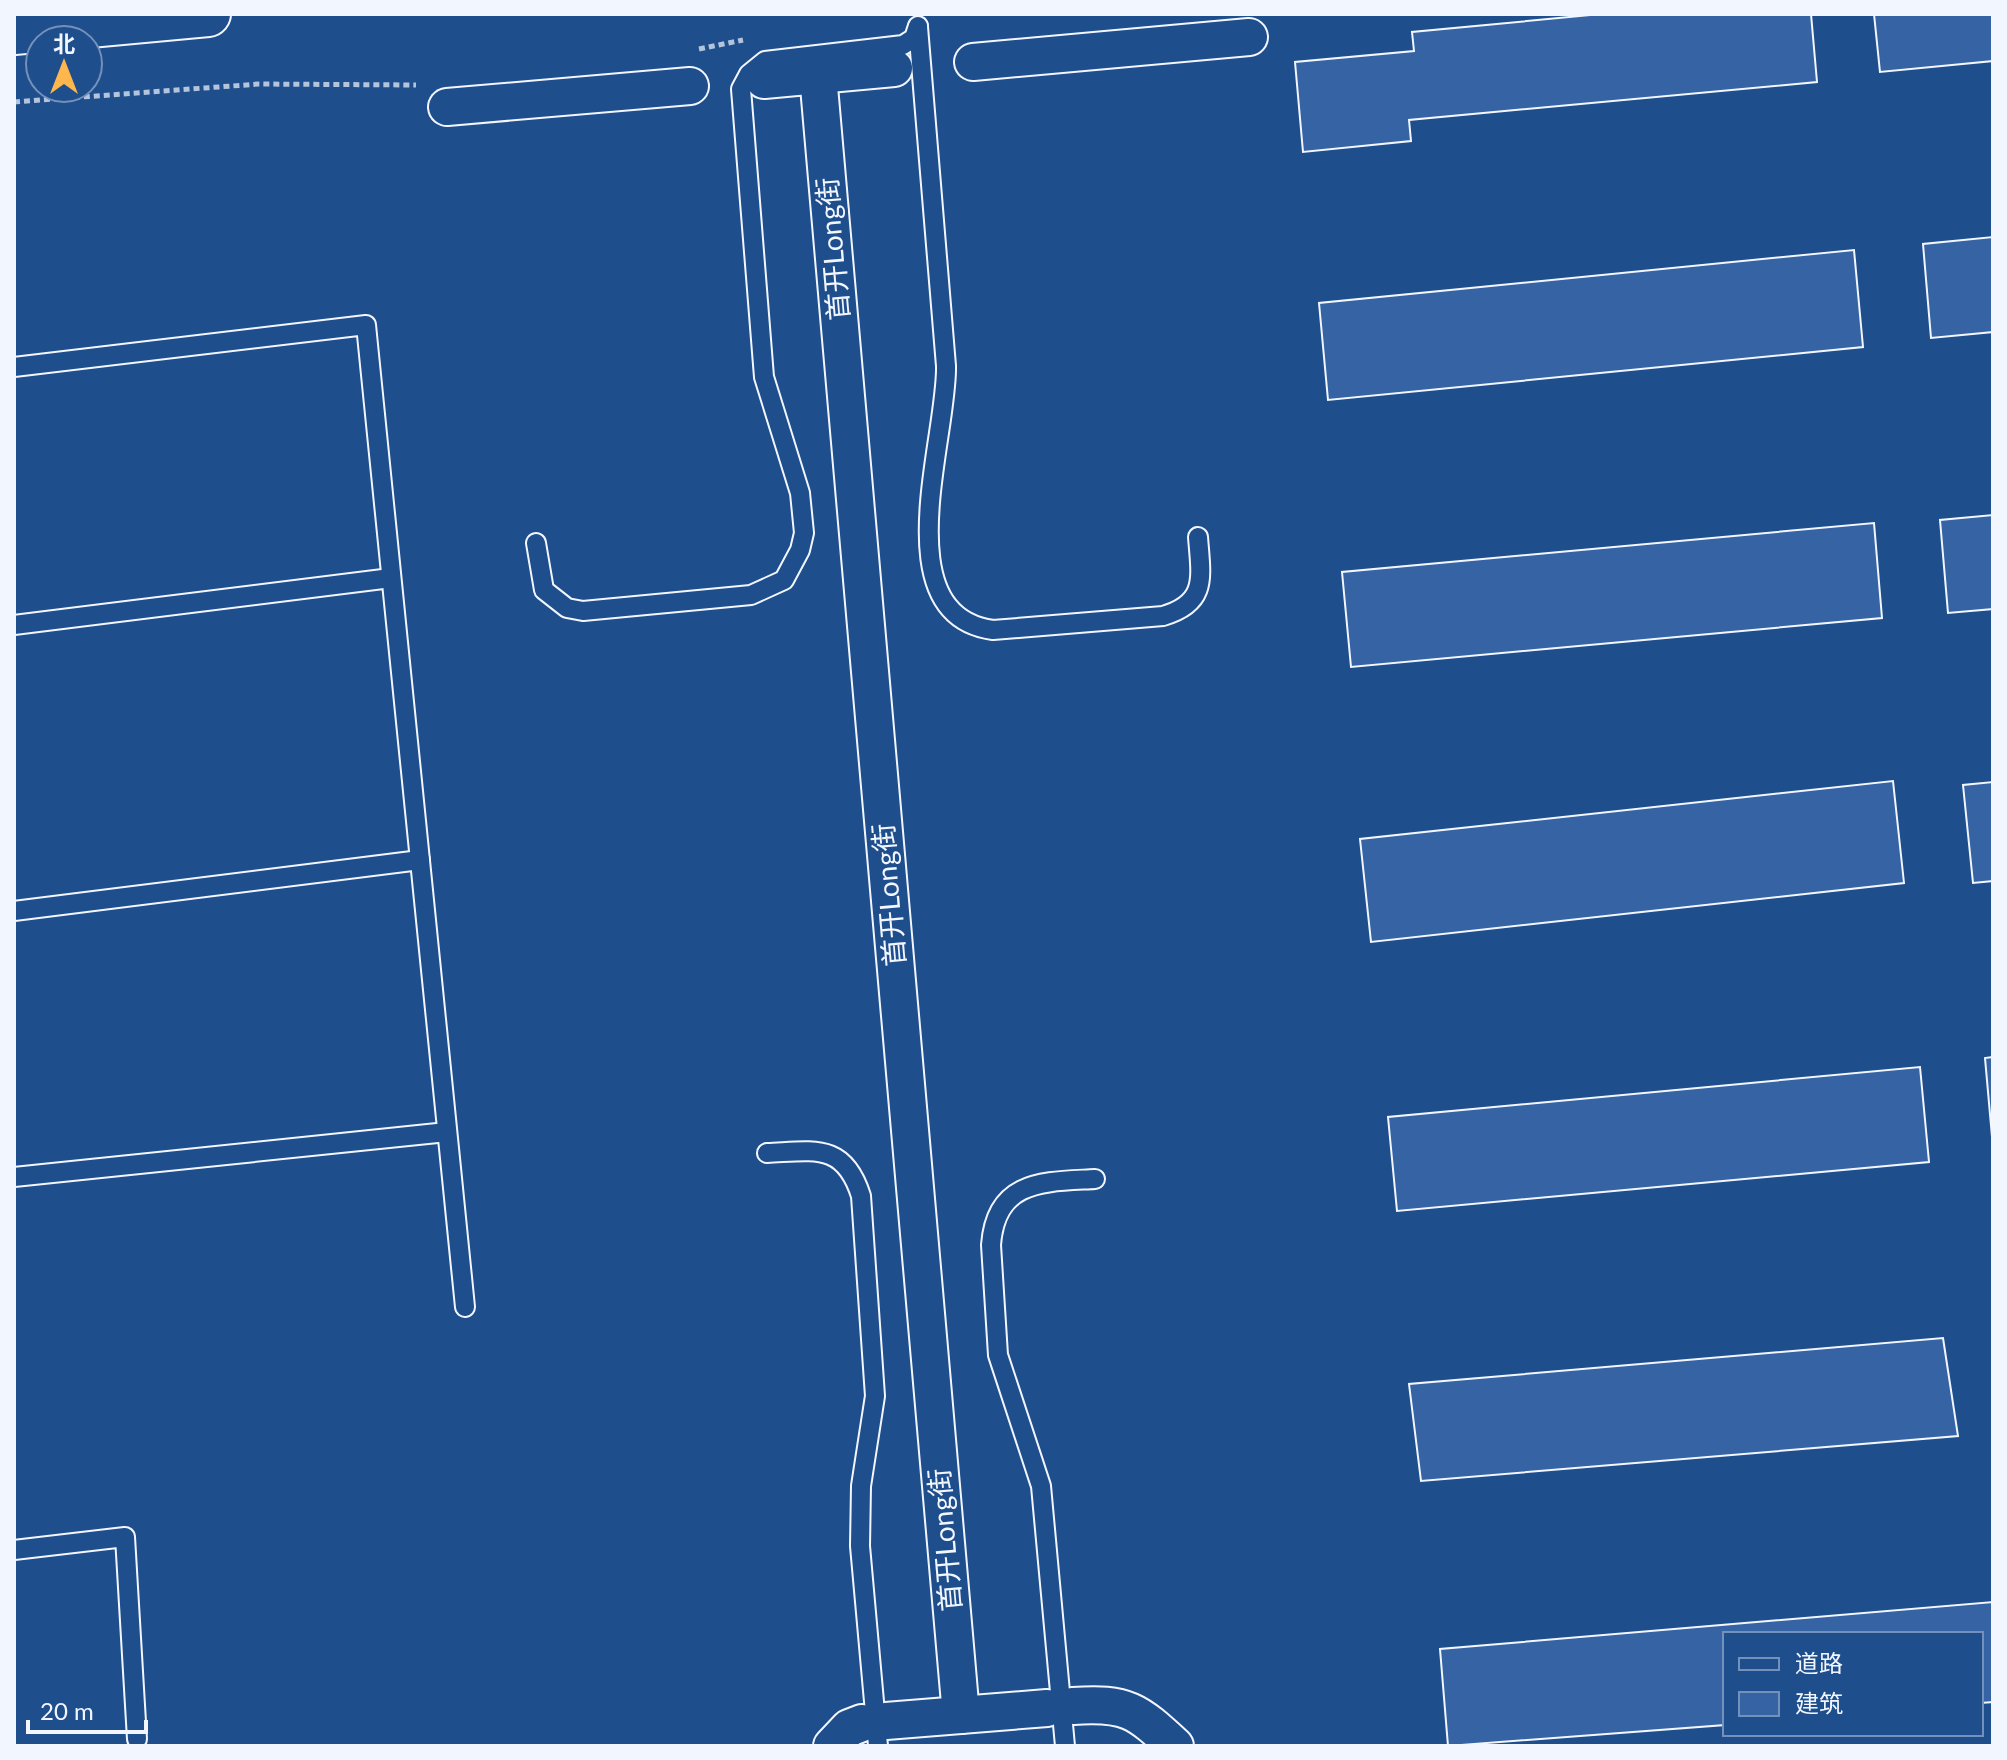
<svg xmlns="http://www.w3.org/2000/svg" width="2007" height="1760" font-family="Lato,'Noto Sans SC',sans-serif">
<rect width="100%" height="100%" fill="#1f4e8c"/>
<g fill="#3563a3" stroke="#f2f6ff" stroke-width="2">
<polygon points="1601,14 1811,14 1817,82 1409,120 1411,141 1303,152 1295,62 1414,51 1412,32"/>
<polygon points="1874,14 1993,14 1993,61 1880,72"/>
<polygon points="1993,237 1993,332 1931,338 1923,244"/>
<polygon points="1854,250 1863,347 1328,400 1319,303"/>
<polygon points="1993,515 1993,609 1948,613 1940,520"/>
<polygon points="1874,523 1882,618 1351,667 1342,572"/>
<polygon points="1893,781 1904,883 1371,942 1360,839"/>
<polygon points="1993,782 1993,881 1973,883 1963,785"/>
<polygon points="1993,1057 1993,1148 1985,1058"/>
<polygon points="1920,1067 1929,1162 1397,1211 1388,1117"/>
<polygon points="1943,1338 1958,1436 1421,1481 1409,1384"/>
<polygon points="1993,1602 1993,1702 1981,1703 1981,1634 1725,1634 1725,1725 1448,1746 1440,1649"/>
</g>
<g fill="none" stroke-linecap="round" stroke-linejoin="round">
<g stroke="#f2f6ff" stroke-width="22">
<g id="lane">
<path d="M918,27L946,366C948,436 883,615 993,630L1163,616C1208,603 1201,577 1198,537"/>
<polyline points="14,367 366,325 465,1307"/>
<polyline points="536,543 544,590 567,608 583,611 751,595 784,580 800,550 804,533 800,493 764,377 741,89 749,74 765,61 903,45 914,38 918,26"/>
<polyline points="14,625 391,578"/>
<polyline points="14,911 420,860"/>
<path d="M767,1153C814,1151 844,1142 861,1196L875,1396L861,1486L860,1546L878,1746"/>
<polyline points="14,1177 447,1132"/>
<polyline points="14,1550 125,1537 137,1739"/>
<path d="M1065,1746L1041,1486L998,1355L991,1245C996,1179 1044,1182 1095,1179"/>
</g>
</g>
<g stroke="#f2f6ff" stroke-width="40">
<g id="street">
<polyline points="973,62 1249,37"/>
<polyline points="818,75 961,1715"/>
<polyline points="764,80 894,68"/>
<polyline points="447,107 690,86"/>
<path d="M1073,1706C1127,1702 1137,1711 1175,1746"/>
<polyline points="886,1721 1047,1708"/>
<polyline points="832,1746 849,1728 862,1723"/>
</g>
</g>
<g stroke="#f2f6ff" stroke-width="48">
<polyline id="secondary" points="14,32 208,14"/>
</g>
<g stroke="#b3c4dc" stroke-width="5" stroke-dasharray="6 4" stroke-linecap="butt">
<polyline points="699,49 743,40"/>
<polyline points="14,102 259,84 416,85"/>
</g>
<use href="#lane" stroke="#1f4e8c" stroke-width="18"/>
<use href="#street" stroke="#1f4e8c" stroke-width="36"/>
<use href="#secondary" stroke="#1f4e8c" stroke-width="44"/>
</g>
<g text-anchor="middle" stroke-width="6" stroke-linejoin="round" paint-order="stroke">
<g font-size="28" fill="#f2f6ff" stroke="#1f4e8c">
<text transform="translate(833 249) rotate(-95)" y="10">首开Long街</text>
<text transform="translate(889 895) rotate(-95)" y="10">首开Long街</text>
<text transform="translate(945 1540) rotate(-95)" y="10">首开Long街</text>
</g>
</g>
<rect width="2007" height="1760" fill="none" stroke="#f2f6ff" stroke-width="32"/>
<rect x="1723" y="1632" width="260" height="104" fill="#1f4e8c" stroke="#7391ba" stroke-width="2"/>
<rect x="1739" y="1658" width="40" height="12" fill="#1f4e8c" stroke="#7391ba" stroke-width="2"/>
<text x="1795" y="1672" font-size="24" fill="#f2f6ff">道路</text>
<rect x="1739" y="1692" width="40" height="24" fill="#3563a3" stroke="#7391ba" stroke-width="2"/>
<text x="1795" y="1712" font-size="24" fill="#f2f6ff">建筑</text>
<g transform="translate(64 64)"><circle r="38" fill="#1f4e8c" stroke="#7391ba" stroke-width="2"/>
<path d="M0-6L14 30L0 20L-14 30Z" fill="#ffb74d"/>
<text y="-12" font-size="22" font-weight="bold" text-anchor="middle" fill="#f2f6ff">北</text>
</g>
<path d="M28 1720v12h118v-12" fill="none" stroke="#f2f6ff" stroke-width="4"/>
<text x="40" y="1720" font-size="24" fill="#f2f6ff" stroke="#1f4e8c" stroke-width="6" paint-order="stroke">20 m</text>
</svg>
